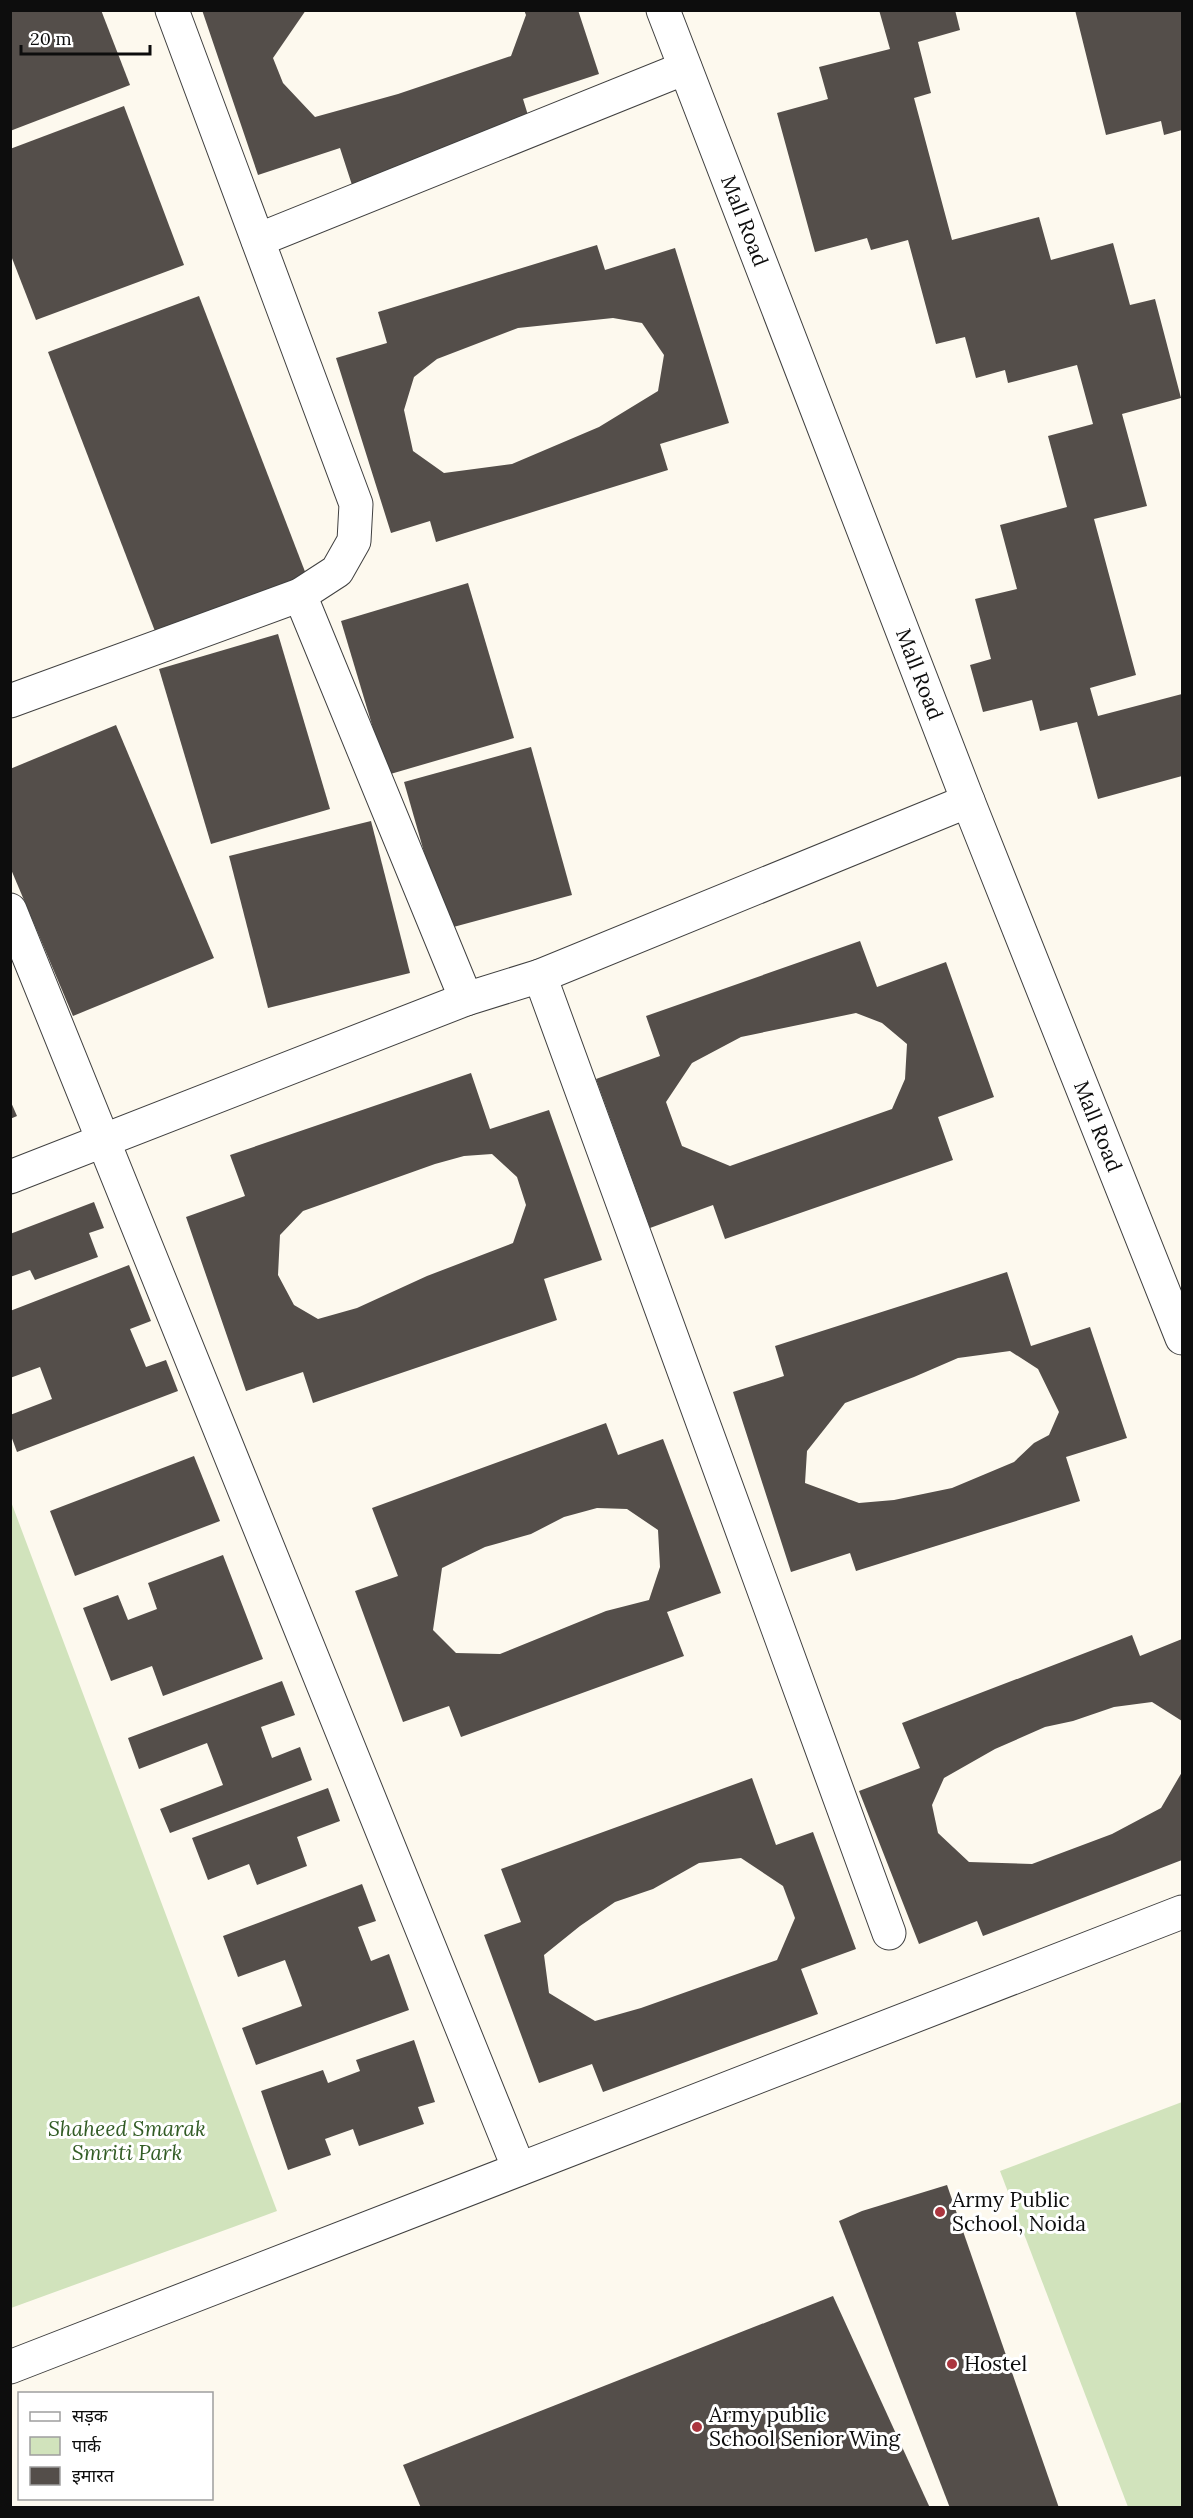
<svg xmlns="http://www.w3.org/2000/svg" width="1193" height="2518" font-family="Lora,'Noto Sans Devanagari',serif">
<rect width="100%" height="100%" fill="#fdf9ee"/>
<g fill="#d1e3bc">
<polygon points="10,1499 277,2211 11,2308 10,2308"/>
<polygon points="1182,2102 1182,2507 1128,2507 1000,2171"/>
</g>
<g fill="#544e4a" fill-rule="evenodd">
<polygon points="10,10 101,10 130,85 10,131"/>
<polygon points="202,10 306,10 273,58 283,83 315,117 398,94 511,56 526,15 524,10 578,10 599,74 523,99 531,125 352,185 340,148 258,175"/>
<polygon points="879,10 955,10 960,30 918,42 931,93 914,98 952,240 1039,217 1051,260 1113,243 1130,305 1155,299 1181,398 1122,414 1147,506 1094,519 1136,675 1090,688 1098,716 1182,694 1182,776 1098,799 1077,722 1040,731 1032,700 983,712 970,665 991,659 975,599 1017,589 1000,525 1067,507 1048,436 1093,424 1077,365 1008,383 1005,370 976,378 965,337 936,344 908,240 871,250 867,238 815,252 777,113 828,99 819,67 890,49"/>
<polygon points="1075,10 1182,10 1182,130 1164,135 1161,121 1106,135"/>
<polygon points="124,106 184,265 36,320 10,253 10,149"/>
<path d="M597,245L605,270L675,248L729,423L660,444L668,470L436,542L430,521L391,533L336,358L387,343L378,312ZM613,318L642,323L664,355L658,391L599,427L512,464L444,473L413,451L404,410L414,377L437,359L518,328Z"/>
<polygon points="199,296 309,582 158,639 48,352"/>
<polygon points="468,583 514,738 387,775 341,621"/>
<polygon points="278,634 330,809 211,844 159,669"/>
<polygon points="116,725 214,958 73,1016 10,867 10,769"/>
<polygon points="531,747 572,895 446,929 404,782"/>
<polygon points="371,821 410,973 268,1008 229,856"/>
<path d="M860,941L877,987L946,962L994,1097L938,1117L953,1160L725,1239L713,1205L650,1228L596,1079L660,1056L646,1016ZM856,1013L882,1023L907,1044L905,1079L892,1109L730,1166L682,1146L666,1102L692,1063L741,1037Z"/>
<path d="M471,1073L490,1129L549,1110L602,1260L544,1279L557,1320L313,1403L303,1372L246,1391L186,1217L245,1196L230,1155ZM492,1154L517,1177L526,1205L513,1243L427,1276L357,1308L318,1319L294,1305L278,1275L280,1235L303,1211L435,1164L464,1156Z"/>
<polygon points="10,1100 17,1116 10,1119"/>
<polygon points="94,1202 104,1228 89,1233 98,1257 35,1280 30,1270 10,1277 10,1234"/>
<polygon points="129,1265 151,1321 130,1329 146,1367 166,1360 178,1391 17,1452 10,1433 10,1415 52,1399 40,1367 10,1378 10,1311"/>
<path d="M1007,1272L1031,1346L1090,1327L1127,1438L1066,1457L1080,1501L856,1571L850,1553L791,1572L733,1392L784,1376L775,1346ZM1010,1351L1038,1369L1059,1412L1049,1435L1034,1443L1014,1462L952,1488L894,1500L859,1503L805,1483L807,1451L845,1403L914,1377L958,1358Z"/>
<path d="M606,1423L618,1455L663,1439L721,1593L667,1612L684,1656L461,1737L449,1706L403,1722L355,1591L398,1576L372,1508ZM597,1508L627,1509L658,1530L660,1567L649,1600L606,1611L500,1654L456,1653L433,1630L442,1568L485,1547L531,1534L564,1517Z"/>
<polygon points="194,1456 220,1521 75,1576 50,1511"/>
<polygon points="223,1555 263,1659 163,1696 152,1666 111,1681 83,1608 118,1595 128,1620 157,1609 148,1583"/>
<polygon points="1132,1635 1140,1656 1182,1639 1182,1721 1152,1702 1114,1707 1073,1721 1045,1727 995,1749 944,1778 932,1805 938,1833 969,1862 1032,1864 1112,1834 1161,1808 1182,1772 1182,1860 983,1936 977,1921 919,1944 859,1791 920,1768 902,1723"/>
<polygon points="282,1681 295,1715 261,1727 272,1758 300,1747 312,1780 170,1833 160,1809 223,1785 207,1743 139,1769 128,1738"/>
<path d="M752,1778L776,1845L813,1832L856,1949L801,1969L818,2014L603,2092L592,2064L539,2083L484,1935L521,1922L501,1869ZM741,1858L783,1886L795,1918L777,1960L641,2008L595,2021L549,1993L544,1955L580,1926L615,1902L653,1889L699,1863Z"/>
<polygon points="328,1788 340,1821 297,1837 307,1866 257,1885 249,1864 208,1880 192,1838"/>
<polygon points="362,1884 376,1921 358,1927 371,1961 389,1954 409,2010 256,2065 242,2028 302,2006 285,1960 238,1977 223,1936"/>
<polygon points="414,2040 435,2102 418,2107 424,2124 359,2146 353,2129 325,2139 331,2155 288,2170 261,2091 323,2070 328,2083 360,2071 356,2060"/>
<polygon points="947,2185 1059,2508 950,2508 839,2221 862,2211"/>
<polygon points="833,2296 930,2508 421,2508 403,2465"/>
</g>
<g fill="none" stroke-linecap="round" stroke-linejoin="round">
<g stroke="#404040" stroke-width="35">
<g id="minor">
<path id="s1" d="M663,10L968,801L1182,1338"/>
<polyline points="258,240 685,68"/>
<polyline points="300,595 466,999"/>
<polyline points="10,701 300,595 337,571 354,541 356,504 172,10"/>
<polyline points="10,910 519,2169"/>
<polyline points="540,976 889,1933"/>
<polyline points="10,1177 466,999 540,976 968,801"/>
</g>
</g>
<g stroke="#404040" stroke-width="35">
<polyline id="tertiary" points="10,2367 1182,1912"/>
</g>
<use href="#minor" stroke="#fff" stroke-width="33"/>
<use href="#tertiary" stroke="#fff" stroke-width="33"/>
</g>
<g fill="#ab363f" stroke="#fff" stroke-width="2">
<circle cx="940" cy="2212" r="6"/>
<circle cx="952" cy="2364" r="6"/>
<circle cx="697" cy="2427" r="6"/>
</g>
<g text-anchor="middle" stroke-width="6" stroke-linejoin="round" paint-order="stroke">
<g font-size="21" fill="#0d0d0d" stroke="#fff">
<text dy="7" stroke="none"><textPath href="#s1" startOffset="226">Mall Road</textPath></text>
<text dy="7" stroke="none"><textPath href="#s1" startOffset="712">Mall Road</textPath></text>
<text dy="7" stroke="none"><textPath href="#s1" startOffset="1198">Mall Road</textPath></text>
</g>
<g font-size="21" font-style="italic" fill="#325c25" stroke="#fff">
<text x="127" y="2136">Shaheed Smarak<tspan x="127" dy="24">Smriti Park</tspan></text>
</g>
<g font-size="21" fill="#0d0d0d" stroke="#fff" text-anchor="start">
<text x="952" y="2207">Army Public<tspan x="952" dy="24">School, Noida</tspan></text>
<text x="964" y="2371">Hostel</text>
<text x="709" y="2422">Army public<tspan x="709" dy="24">School Senior Wing</tspan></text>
</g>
</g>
<rect width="1193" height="2518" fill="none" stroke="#0d0d0d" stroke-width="24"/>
<rect x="18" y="2392" width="195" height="108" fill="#ffffff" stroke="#9e9e9e" stroke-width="1.5"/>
<rect x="30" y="2412" width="30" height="9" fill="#ffffff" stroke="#9e9e9e" stroke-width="1.5"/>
<text x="72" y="2422" font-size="18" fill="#0d0d0d">सड़क</text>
<rect x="30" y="2437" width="30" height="18" fill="#d1e3bc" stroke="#9e9e9e" stroke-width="1.5"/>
<text x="72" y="2452" font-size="18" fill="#0d0d0d">पार्क</text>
<rect x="30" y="2467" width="30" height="18" fill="#544e4a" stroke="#9e9e9e" stroke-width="1.5"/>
<text x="72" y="2482" font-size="18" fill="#0d0d0d">इमारत</text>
<path d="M21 45v9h129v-9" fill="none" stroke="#0d0d0d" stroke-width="3"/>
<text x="30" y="45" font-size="18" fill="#0d0d0d" stroke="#ffffff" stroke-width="4.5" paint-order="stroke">20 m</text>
</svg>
